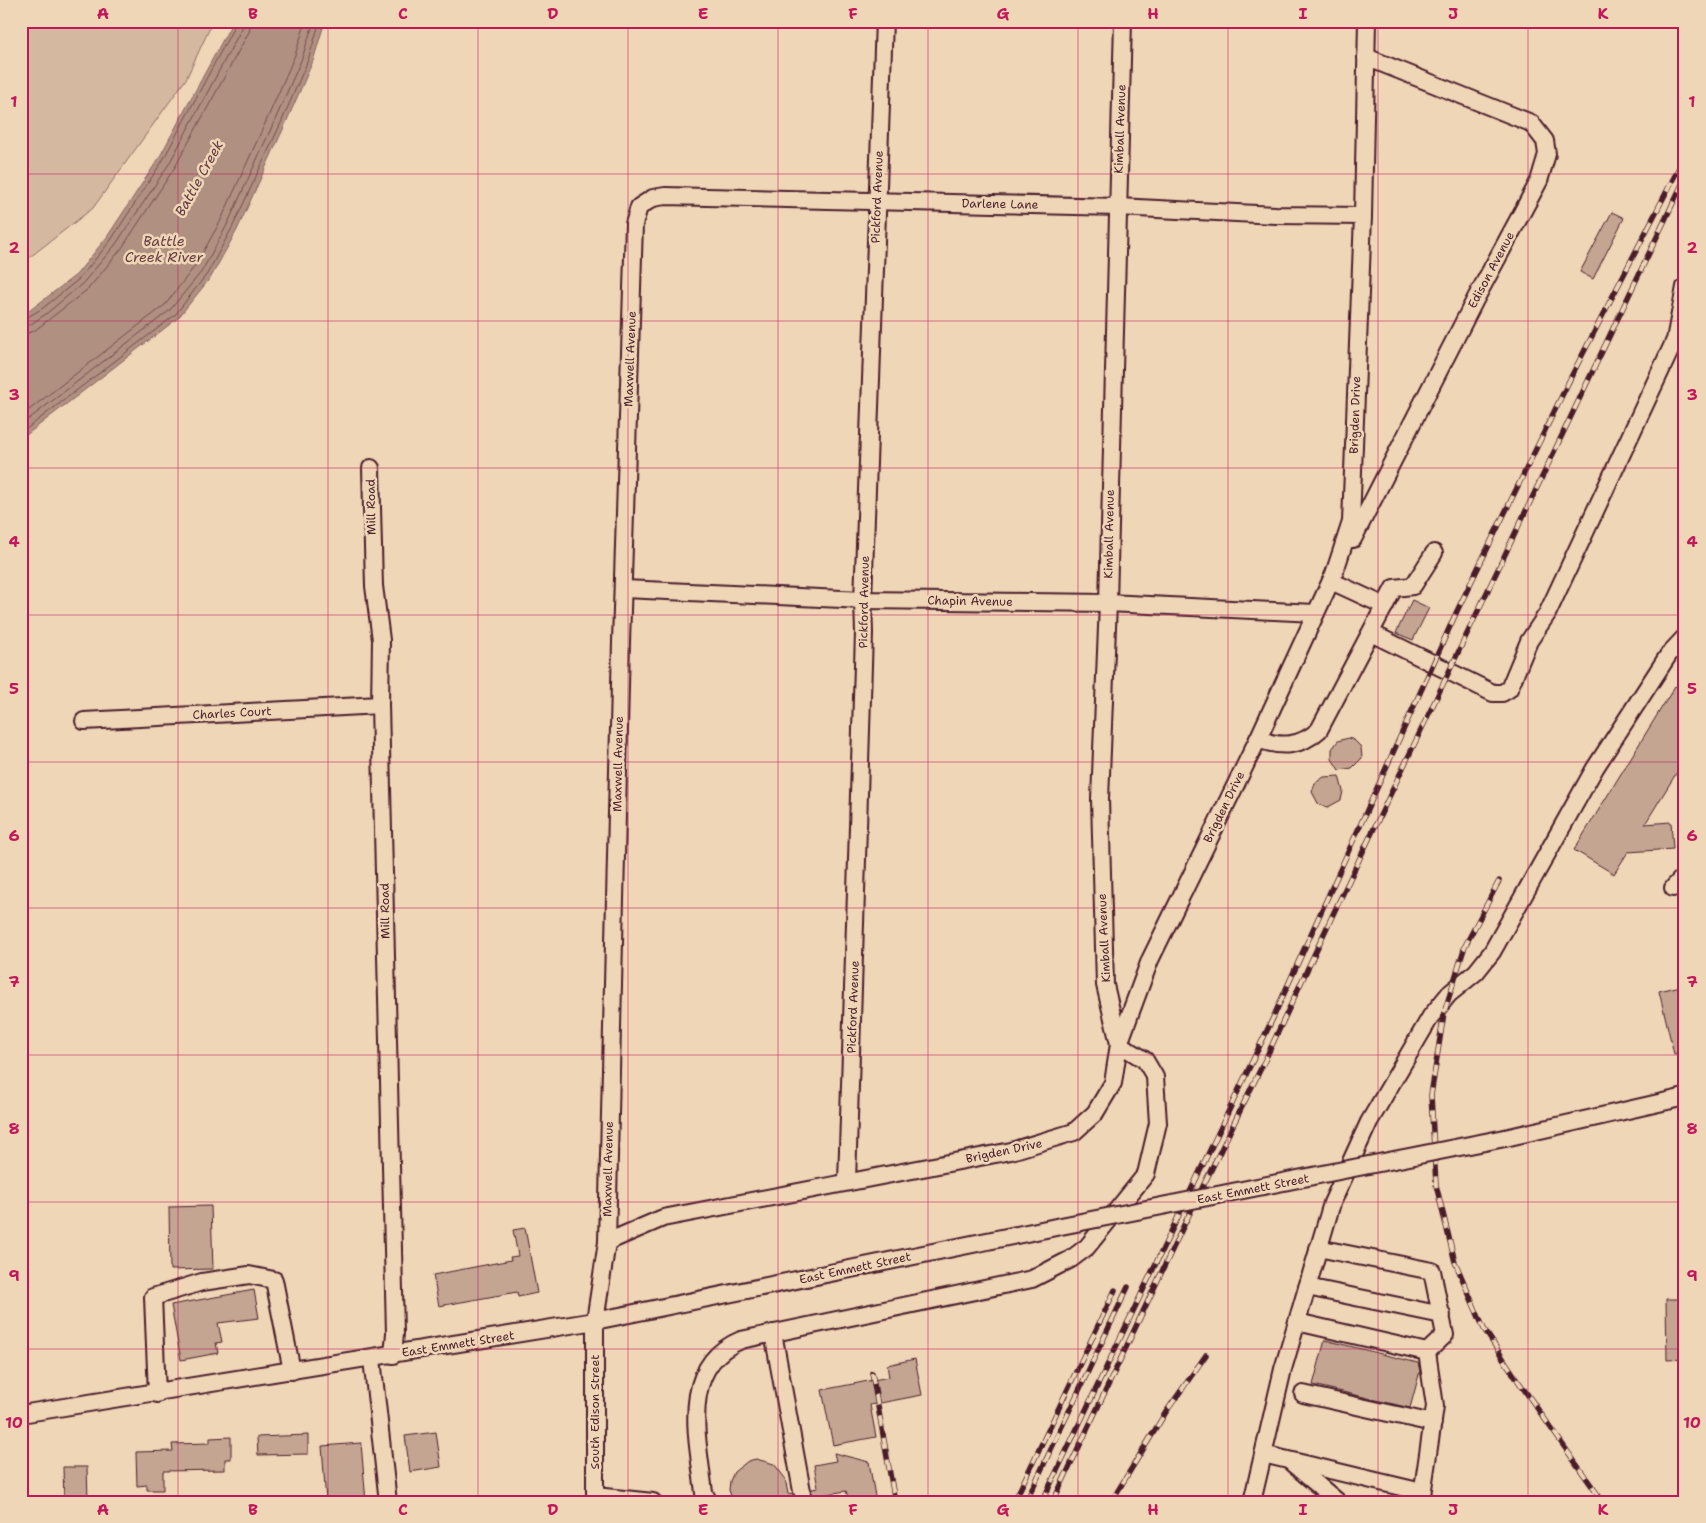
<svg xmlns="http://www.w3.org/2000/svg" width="1706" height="1523" font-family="'Shantell Sans',sans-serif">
<rect width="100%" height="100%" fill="#efd6b7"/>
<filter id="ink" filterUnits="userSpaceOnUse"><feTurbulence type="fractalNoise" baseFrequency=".02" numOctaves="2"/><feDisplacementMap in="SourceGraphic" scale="10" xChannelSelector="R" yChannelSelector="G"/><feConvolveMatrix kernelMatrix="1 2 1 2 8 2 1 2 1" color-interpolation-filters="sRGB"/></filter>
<g filter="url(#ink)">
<polygon fill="#d4b8a0" stroke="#8f6c66" points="21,21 213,21 186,79 93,208 21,264"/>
<polygon fill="#b09081" stroke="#87635f" points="233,21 325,21 313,61 285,125 237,230 211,277 178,318 21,439 21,317 76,275 107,237 159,158"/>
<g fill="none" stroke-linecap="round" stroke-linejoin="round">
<g stroke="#734c4d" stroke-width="1">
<polyline points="21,321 43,308 79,279 111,240 163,160 237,21"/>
<polyline points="21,327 28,326 46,314 83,283 116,244 169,164 242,28 244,21"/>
<polyline points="21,335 34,331 88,289 122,248 175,167 249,32 251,21"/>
<polyline points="21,416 165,305 195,266 220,222 268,117 295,55 306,21"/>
<polyline points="21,425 170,310 202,271 227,225 275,120 302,58 314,21"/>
<polyline points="21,433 175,315 207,274 232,228 281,123 308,60 320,21"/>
</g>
</g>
<g fill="#c3a592" stroke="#4a1f2b">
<polygon points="1612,212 1624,218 1593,279 1580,272"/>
<polygon points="1412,600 1429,608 1413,640 1396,633"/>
<polygon points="1675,686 1685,691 1685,759 1645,824 1671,822 1673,849 1628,852 1614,874 1574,850"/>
<polygon points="1348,738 1354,740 1361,747 1362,758 1352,768 1339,770 1332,759 1332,749 1338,741"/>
<polygon points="1339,776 1343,791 1341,800 1328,807 1319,805 1312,792 1315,783 1324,777"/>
<polygon points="1685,985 1685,1051 1674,1054 1659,991"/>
<polygon points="211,1206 213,1269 170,1270 169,1207"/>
<polygon points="525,1228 537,1293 518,1297 517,1292 439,1306 433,1275 511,1260 510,1257 518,1256 513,1230"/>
<polygon points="254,1290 259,1318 218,1323 222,1342 216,1343 218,1353 181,1360 171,1305"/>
<polygon points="1666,1299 1685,1299 1685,1359 1667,1360"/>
<polygon points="1325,1340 1418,1363 1420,1371 1410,1408 1313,1385"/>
<polygon points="915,1359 922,1395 870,1405 876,1437 833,1445 822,1390 889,1377 887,1365"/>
<polygon points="436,1432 441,1467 410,1472 405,1436"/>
<polygon points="308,1435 308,1454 258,1455 257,1437"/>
<polygon points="231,1437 231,1459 225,1459 225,1470 163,1471 163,1490 147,1490 147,1485 137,1486 136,1452 173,1451 172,1444 210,1443 210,1438"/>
<polygon points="361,1443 366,1502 326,1502 322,1446"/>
<polygon points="834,1453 869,1462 876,1502 850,1502 846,1491 821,1495 822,1502 733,1502 729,1490 730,1481 734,1472 748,1461 756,1459 774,1464 785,1478 788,1494 792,1493 795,1498 803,1501 809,1498 812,1489 818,1488 814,1465 836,1461"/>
<polygon points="63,1467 87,1467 88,1500 64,1501"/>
</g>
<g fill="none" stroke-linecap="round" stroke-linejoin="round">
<g stroke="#4a1f2b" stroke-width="20">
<g id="minor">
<polyline points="371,468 374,586 381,640 380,705 395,1333 393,1355"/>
<polyline points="1353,539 1476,298 1539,181 1547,154 1545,141 1531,123 1366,57"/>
<polyline points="1331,581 1385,606"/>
<polyline points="624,589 863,600 1108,603 1315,613"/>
<polyline points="1371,633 1493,693 1502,693 1509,689 1529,641 1547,614 1675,340 1685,287"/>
<polyline points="84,721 380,705"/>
<path d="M1258,739C1281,748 1300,747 1319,730L1394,588L1413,586L1434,553"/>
<polyline points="1673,888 1685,875"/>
<polyline points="1505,1138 1685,1097"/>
<polyline points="847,1182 864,633 863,600 884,21"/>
<polyline points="607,1242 663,1218 1011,1151 1074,1132 1095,1113 1113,1083 1119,1044 1150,960 1258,739 1334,574 1351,522 1363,216 1367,21"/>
<polyline points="1318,1248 1432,1271 1445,1335 1427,1352"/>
<polyline points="1307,1287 1442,1315"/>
<polyline points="1297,1322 1427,1352 1435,1406 1421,1502"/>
<polyline points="773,1333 802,1491"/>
<polyline points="372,1359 388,1502"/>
<polyline points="157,1394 153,1297 202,1282 249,1275 274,1280 292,1371"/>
<polyline points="1303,1394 1433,1423"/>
<polyline points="21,1414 595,1321 1056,1227"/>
<polyline points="1263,1454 1422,1492"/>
<polyline points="1292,1463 1338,1502"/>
<polyline points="595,1496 653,1502"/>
<polyline points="595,1502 595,1321 607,1242 621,642 634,224 639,207 653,198 665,196 1118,207 1276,215 1363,216"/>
<path d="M709,1502L704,1493C698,1439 678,1366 741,1340L1032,1279L1071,1259L1087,1247L1146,1174L1158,1123L1155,1077L1145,1060L1119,1044L1105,985L1100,799L1108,603L1123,21"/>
<polyline points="1252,1502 1283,1369 1332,1203 1369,1122 1431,1016 1449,994 1476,972 1492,952 1595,768 1669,654 1685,637"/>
</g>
</g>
<use href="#minor" stroke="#efd6b7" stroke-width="16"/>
<g stroke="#4a1f2b" stroke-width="5.5">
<g id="rail">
<polyline points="1499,881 1465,946 1444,1013 1431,1095 1436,1185 1455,1262 1484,1329 1516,1378 1603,1502"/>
<polyline points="872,1373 895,1502"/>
<polyline points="1014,1502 1115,1290"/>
<polyline points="1026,1502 1128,1287"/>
<polyline points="1042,1502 1273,1018 1457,611 1572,375 1685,156"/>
<polyline points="1053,1502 1182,1229 1265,1060 1335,910 1685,178"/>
<polyline points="1111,1502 1166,1412 1206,1355"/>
</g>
</g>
<use href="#rail" stroke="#efd6b7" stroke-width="4" stroke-dasharray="11" stroke-linecap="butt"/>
<g stroke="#4a1f2b" stroke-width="20" stroke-linecap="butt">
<polyline id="minor-bridge" points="1056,1227 1505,1138"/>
</g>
<use href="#minor-bridge" stroke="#efd6b7" stroke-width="16"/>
</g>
</g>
<path fill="none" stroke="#c2185b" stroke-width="1" stroke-opacity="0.55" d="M178,21V1502M328,21V1502M478,21V1502M628,21V1502M778,21V1502M928,21V1502M1078,21V1502M1228,21V1502M1378,21V1502M1528,21V1502M21,174H1685M21,321H1685M21,468H1685M21,615H1685M21,762H1685M21,908H1685M21,1055H1685M21,1202H1685M21,1349H1685"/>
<g text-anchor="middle" stroke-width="5" stroke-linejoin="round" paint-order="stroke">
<g font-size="12" fill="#4a1f2b" stroke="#efd6b7">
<text transform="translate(1120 129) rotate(-88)" y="4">Kimball Avenue</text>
<text transform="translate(877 197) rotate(-88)" y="4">Pickford Avenue</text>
<text transform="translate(1000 204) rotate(1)" y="4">Darlene Lane</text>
<text transform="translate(1491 270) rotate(-62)" y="4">Edison Avenue</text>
<text transform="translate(630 359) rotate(-88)" y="4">Maxwell Avenue</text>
<text transform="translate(1355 415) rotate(-88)" y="4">Brigden Drive</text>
<text transform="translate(371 507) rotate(-91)" y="4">Mill Road</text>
<text transform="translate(1109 534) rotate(-89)" y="4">Kimball Avenue</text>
<text transform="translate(970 601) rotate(1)" y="4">Chapin Avenue</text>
<text transform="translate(864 602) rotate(-89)" y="4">Pickford Avenue</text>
<text transform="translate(232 713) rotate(-3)" y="4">Charles Court</text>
<text transform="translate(618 764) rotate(-89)" y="4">Maxwell Avenue</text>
<text transform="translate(1224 807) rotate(-64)" y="4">Brigden Drive</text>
<text transform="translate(385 911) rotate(-91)" y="4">Mill Road</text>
<text transform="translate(1104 938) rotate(-93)" y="4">Kimball Avenue</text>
<text transform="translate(853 1007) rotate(-88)" y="4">Pickford Avenue</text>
<text transform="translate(1004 1151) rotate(-12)" y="4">Brigden Drive</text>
<text transform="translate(608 1169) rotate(-89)" y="4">Maxwell Avenue</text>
<text transform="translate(1253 1189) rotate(-11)" y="4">East Emmett Street</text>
<text transform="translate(855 1268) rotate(-12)" y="4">East Emmett Street</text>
<text transform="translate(458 1344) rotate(-9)" y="4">East Emmett Street</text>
<text transform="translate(595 1412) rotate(-90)" y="4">South Edison Street</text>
</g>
<g font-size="14" font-style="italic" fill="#643b40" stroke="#efd6b7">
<text transform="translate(199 178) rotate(-61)" y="5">Battle Creek</text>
<text x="164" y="246">Battle<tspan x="164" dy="16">Creek River</tspan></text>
</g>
</g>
<rect width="1706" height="1523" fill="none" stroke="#efd6b7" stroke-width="55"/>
<rect x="28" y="28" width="1650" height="1468" fill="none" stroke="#c2185b" stroke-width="2"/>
<g font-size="16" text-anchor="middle" font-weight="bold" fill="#c2185b">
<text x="103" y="19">A</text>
<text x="253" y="19">B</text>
<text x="403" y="19">C</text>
<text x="553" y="19">D</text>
<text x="703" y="19">E</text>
<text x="853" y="19">F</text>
<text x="1003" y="19">G</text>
<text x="1153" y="19">H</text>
<text x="1303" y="19">I</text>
<text x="1453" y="19">J</text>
<text x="1603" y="19">K</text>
<text x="14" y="107">1</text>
<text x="1692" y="107">1</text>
<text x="14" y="253">2</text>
<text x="1692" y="253">2</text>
<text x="14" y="400">3</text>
<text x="1692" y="400">3</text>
<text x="14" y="547">4</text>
<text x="1692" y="547">4</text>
<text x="14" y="694">5</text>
<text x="1692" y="694">5</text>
<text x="14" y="841">6</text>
<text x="1692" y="841">6</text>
<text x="14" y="987">7</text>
<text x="1692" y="987">7</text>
<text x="14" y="1134">8</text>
<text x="1692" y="1134">8</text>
<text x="14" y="1281">9</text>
<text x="1692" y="1281">9</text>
<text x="14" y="1428">10</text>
<text x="1692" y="1428">10</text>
<text x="103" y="1515">A</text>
<text x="253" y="1515">B</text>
<text x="403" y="1515">C</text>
<text x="553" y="1515">D</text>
<text x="703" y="1515">E</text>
<text x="853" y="1515">F</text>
<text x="1003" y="1515">G</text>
<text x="1153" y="1515">H</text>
<text x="1303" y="1515">I</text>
<text x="1453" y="1515">J</text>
<text x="1603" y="1515">K</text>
</g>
</svg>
